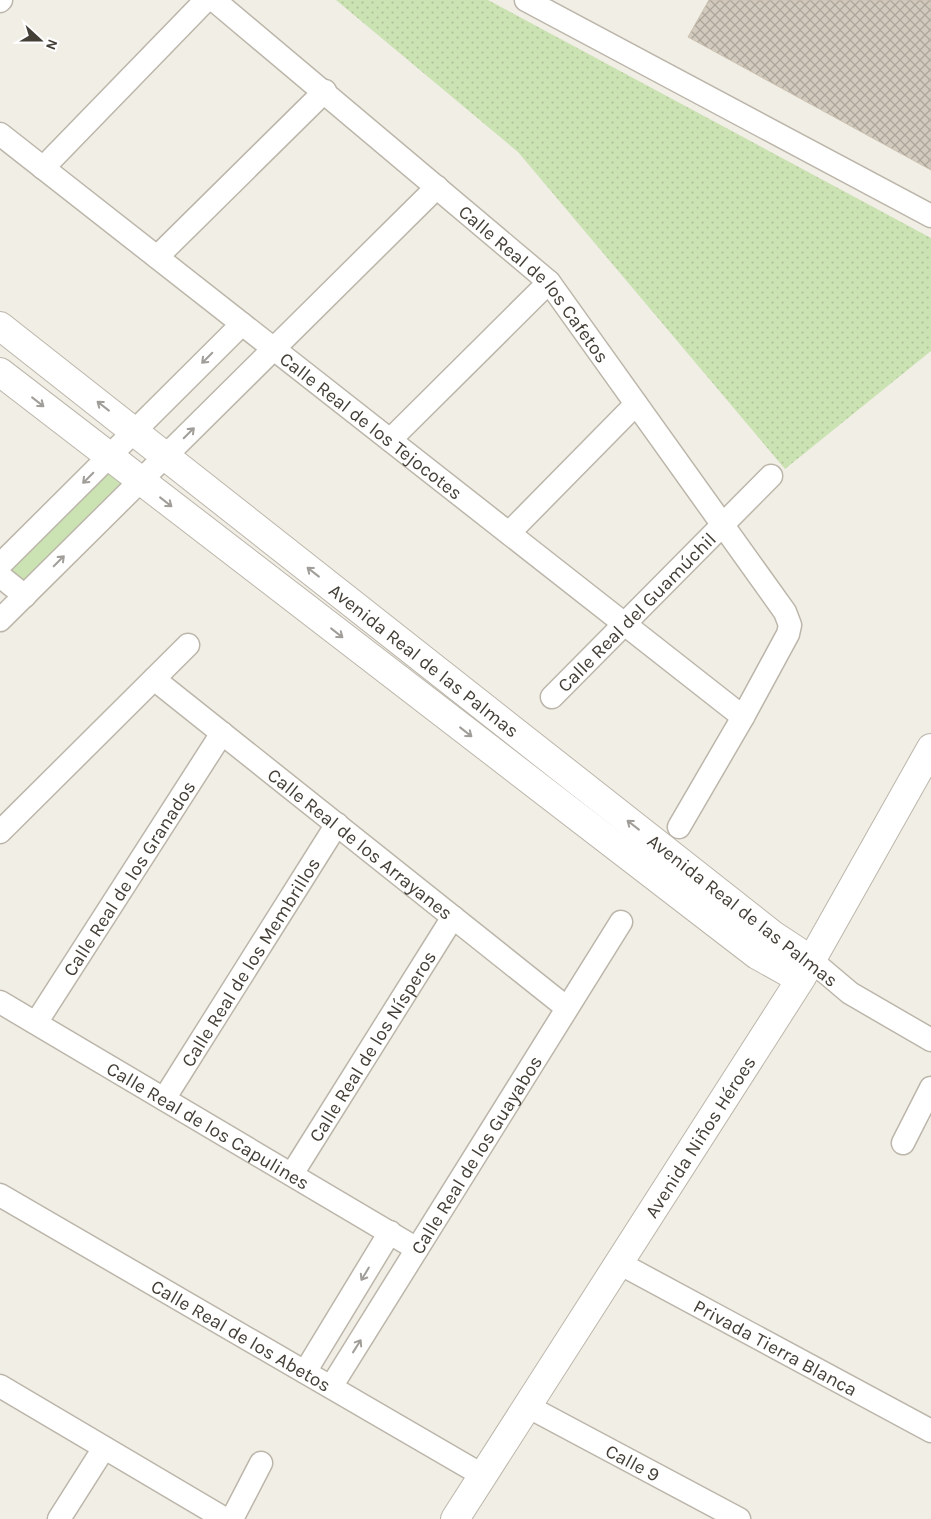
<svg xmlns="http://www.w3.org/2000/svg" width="931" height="1519" font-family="Karla,sans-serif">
<defs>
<pattern id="grass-dots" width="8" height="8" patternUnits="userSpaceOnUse" patternTransform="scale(1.25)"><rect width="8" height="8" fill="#cbe2b3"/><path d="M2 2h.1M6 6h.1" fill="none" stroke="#b0c39b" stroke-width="1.8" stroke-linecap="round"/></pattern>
<pattern id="building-cross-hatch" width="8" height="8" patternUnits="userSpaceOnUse" patternTransform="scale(1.25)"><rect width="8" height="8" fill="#d2cabd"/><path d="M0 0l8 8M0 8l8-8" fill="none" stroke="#aca59a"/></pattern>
</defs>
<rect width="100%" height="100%" fill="#f1eee6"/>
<polygon fill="url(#grass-dots)" points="336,0 488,0 931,238 931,351 785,469 518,152"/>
<polygon fill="#cbe2b3" points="109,466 131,483 25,590 4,569"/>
<polygon fill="url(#building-cross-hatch)" stroke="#ccc2b1" points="709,0 931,0 931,170 688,37"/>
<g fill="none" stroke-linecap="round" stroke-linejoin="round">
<g stroke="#bcb6aa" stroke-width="25">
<g id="minor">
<path id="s1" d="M214,0L549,282L785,612L790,625L788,634L743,717L679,827"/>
<polyline points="526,0 931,216"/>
<polyline points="0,1 1,0"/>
<path id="s2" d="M0,134L743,717"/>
<polyline points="43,168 206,0"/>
<polyline points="157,257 325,91"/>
<polyline points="390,440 549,282"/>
<polyline points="509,533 636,404"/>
<polyline points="0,565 242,324"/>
<polyline points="0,576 25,596"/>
<polyline points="0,620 437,187"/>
<path id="s3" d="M154,679L567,1008"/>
<path id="s4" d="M552,697L771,476"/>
<polyline points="0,832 188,645"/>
<polyline points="811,960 850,993 931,1040"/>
<path id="s5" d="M0,1002L417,1249"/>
<path id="s6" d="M36,1023L222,733"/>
<path id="s7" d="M164,1099L337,824"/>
<polyline points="903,1143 931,1088"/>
<path id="s8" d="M292,1174L453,917"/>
<path id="s9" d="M0,1195L482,1475"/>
<path id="s10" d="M619,1263L931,1431"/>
<polyline points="305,1372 390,1232"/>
<polyline points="0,1386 225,1519"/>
<path id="s11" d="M331,1387L621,922"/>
<path id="s12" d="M527,1406L739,1519"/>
<polyline points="59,1519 104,1448"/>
<polyline points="232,1519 261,1463"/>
</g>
</g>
<g stroke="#bcb6aa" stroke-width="30">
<g id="tertiary">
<path id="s13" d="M0,326L773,935L811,960"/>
<polyline points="0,372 757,955 800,979"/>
<path id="s14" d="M455,1519L802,977L931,748"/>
</g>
</g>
<use href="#minor" stroke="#fff" stroke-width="22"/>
<use href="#tertiary" stroke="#fff" stroke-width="28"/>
</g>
<defs><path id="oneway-shaft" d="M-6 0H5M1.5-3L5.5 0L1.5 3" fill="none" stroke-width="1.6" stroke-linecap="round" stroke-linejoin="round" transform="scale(1.25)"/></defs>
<g stroke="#a19e9a">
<use href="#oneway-shaft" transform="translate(207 358) rotate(135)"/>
<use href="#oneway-shaft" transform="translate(38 402) rotate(38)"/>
<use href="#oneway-shaft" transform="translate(103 406) rotate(-142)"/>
<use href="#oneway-shaft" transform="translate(189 433) rotate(-45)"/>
<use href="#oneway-shaft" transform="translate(88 478) rotate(135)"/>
<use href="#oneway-shaft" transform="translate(166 502) rotate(38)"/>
<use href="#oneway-shaft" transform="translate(59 561) rotate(-45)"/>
<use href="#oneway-shaft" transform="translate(313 572) rotate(-142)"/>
<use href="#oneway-shaft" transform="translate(337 633) rotate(38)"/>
<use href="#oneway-shaft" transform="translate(466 732) rotate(38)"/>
<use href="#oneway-shaft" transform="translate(633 825) rotate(-142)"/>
<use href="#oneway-shaft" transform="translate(365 1274) rotate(121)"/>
<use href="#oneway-shaft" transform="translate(357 1346) rotate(-58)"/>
</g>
<g text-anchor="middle" stroke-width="4.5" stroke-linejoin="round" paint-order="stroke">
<g font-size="19" fill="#433e36" stroke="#fff">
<text dy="7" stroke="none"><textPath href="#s1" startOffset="429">Calle Real de los Cafetos</textPath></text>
<text dy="7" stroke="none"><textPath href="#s2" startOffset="472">Calle Real de los Tejocotes</textPath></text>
<text dy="7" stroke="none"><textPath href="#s4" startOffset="120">Calle Real del Guamúchil</textPath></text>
<text dy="7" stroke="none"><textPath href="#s13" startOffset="540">Avenida Real de las Palmas</textPath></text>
<text dy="7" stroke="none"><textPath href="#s3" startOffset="264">Calle Real de los Arrayanes</textPath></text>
<text dy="7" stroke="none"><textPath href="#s6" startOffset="172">Calle Real de los Granados</textPath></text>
<text transform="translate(743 910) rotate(38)" y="7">Avenida Real de las Palmas</text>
<text dy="7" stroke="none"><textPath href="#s7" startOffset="162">Calle Real de los Membrillos</textPath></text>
<text dy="7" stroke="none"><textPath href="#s8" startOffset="151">Calle Real de los Nísperos</textPath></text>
<text dy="7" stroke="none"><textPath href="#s5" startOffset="242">Calle Real de los Capulines</textPath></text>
<text dy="7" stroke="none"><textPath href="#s14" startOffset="454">Avenida Niños Héroes</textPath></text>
<text dy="7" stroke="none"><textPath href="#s11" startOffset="274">Calle Real de los Guayabos</textPath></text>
<text dy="7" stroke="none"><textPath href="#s9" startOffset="279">Calle Real de los Abetos</textPath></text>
<text dy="7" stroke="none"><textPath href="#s10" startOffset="178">Privada Tierra Blanca</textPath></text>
<text dy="7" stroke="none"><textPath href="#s12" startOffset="120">Calle 9</textPath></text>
</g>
</g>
<g transform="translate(40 40) rotate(111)" stroke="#ffffff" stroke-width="4" paint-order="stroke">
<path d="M0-4L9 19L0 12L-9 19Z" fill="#433e36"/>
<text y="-8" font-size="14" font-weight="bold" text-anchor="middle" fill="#433e36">N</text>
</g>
</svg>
